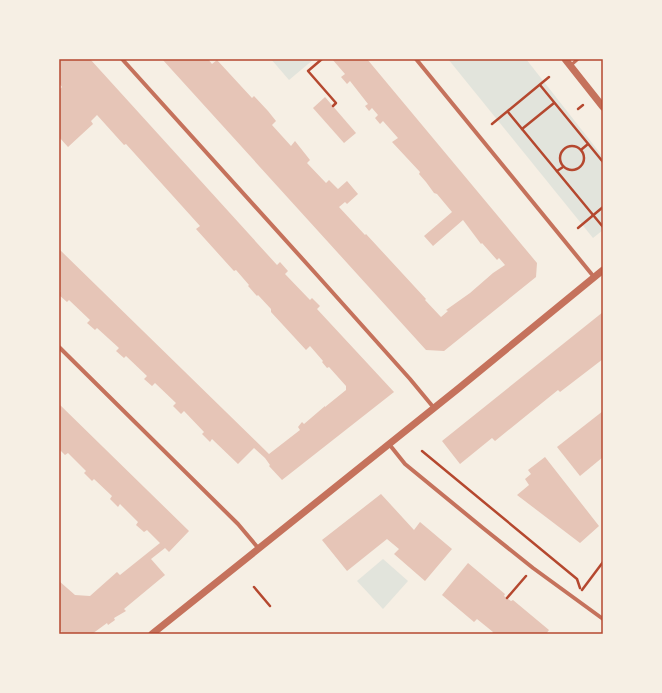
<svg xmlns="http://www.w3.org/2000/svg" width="662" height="693" font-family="Karla,sans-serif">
<rect width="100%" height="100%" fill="#f6efe4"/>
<g fill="#e2e4dc">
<polygon points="271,59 314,59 289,80"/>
<polygon points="448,59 526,59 603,157 603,230 593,238"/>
<polygon points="383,559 408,581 383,609 357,581"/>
</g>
<g fill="#e6c5b7">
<polygon points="59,59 90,59 277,265 280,262 288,271 285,274 310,300 312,298 320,306 317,309 394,392 282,480 269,466 270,465 265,458 254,448 238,464 212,439 210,442 202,434 204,432 184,411 181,414 173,406 176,403 155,383 152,386 144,379 147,376 126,356 124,358 116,351 119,348 97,328 95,330 87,323 90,320 69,300 67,302 59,295 59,293 61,291 59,289 59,249 269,454 300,430 298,427 302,422 304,424 325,406 325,407 346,390 346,386 329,367 327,368 322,362 323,361 310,346 306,350 271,312 271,309 258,295 257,296 249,287 248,286 249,285 236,270 234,271 233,270 196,229 200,226 126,144 124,145 97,115 91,121 93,124 68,147 59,137 59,90 62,87 59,83"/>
<polygon points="162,59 208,59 212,64 217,60 252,98 254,96 268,111 276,121 272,125 291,146 295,141 310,160 307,163 326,183 329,180 338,189 347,181 358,194 347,204 345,202 339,207 365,235 366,234 426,299 425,300 441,317 448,311 446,310 470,293 493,273 505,265 499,258 497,260 482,243 481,244 463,220 433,246 424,236 452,212 437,194 434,193 426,182 419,174 420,172 392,142 398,138 383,121 380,124 375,118 378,115 372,108 369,111 365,106 368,104 350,81 347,84 341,77 345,74 332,59 367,59 537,263 536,277 444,351 426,350"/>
<polygon points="325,97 356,133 344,143 313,108"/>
<polygon points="603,312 603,359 560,392 558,390 495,441 492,438 460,464 442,441"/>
<polygon points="59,404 189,531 169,552 165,548 151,559 165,575 124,609 126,611 114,618 115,620 108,625 107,623 92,634 60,634 62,632 59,630 59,581 75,595 90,596 117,572 120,575 160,543 147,530 144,532 136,525 138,522 120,504 118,507 110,499 112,496 94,479 92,481 84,473 86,471 68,453 65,455 59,449"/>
<polygon points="603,411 603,457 580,476 557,447"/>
<polygon points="545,457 599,526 580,543 517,495 529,485 525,479 531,474 528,470"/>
<polygon points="381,494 414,530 420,522 452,549 425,581 394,554 399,549 387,539 347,571 322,540"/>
<polygon points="468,563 505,594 504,596 511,601 513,600 549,630 546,634 492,634 493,632 477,619 474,622 442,595"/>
</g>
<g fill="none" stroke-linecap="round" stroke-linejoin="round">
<g stroke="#b5482f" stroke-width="2.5">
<polyline points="322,59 308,71 336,103 333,106"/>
<polyline points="540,85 603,162"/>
<polyline points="578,109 583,105"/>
<polyline points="508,112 603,227"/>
<polyline points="492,124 549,77"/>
<polyline points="522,129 554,103"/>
<circle cx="572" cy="158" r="12"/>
<polyline points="582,149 588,144"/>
<polyline points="557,171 563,167"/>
<polyline points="578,228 603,207"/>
<polyline points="422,451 577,579 580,588"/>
<polyline points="254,587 270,606"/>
<polyline points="582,590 603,562"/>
<polyline points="507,598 526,576"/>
</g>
<polyline stroke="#c5725c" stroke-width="3" points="570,66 578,59"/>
<g stroke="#c5725c" stroke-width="4">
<polyline points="122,59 317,275 410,379 434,408"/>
<polyline points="416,59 594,277"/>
<polyline points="59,347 238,524 259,549"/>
<polyline points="389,444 405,464 483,528 533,568 603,619"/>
</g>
<g stroke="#c5725c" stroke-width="7">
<polyline points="565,59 603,107"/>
<polyline points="152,634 459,388 603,270"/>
</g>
</g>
<rect width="662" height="693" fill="none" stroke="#f6efe4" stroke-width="120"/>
<rect x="60" y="60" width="542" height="573" fill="none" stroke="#b5482f" stroke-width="1.5"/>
</svg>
